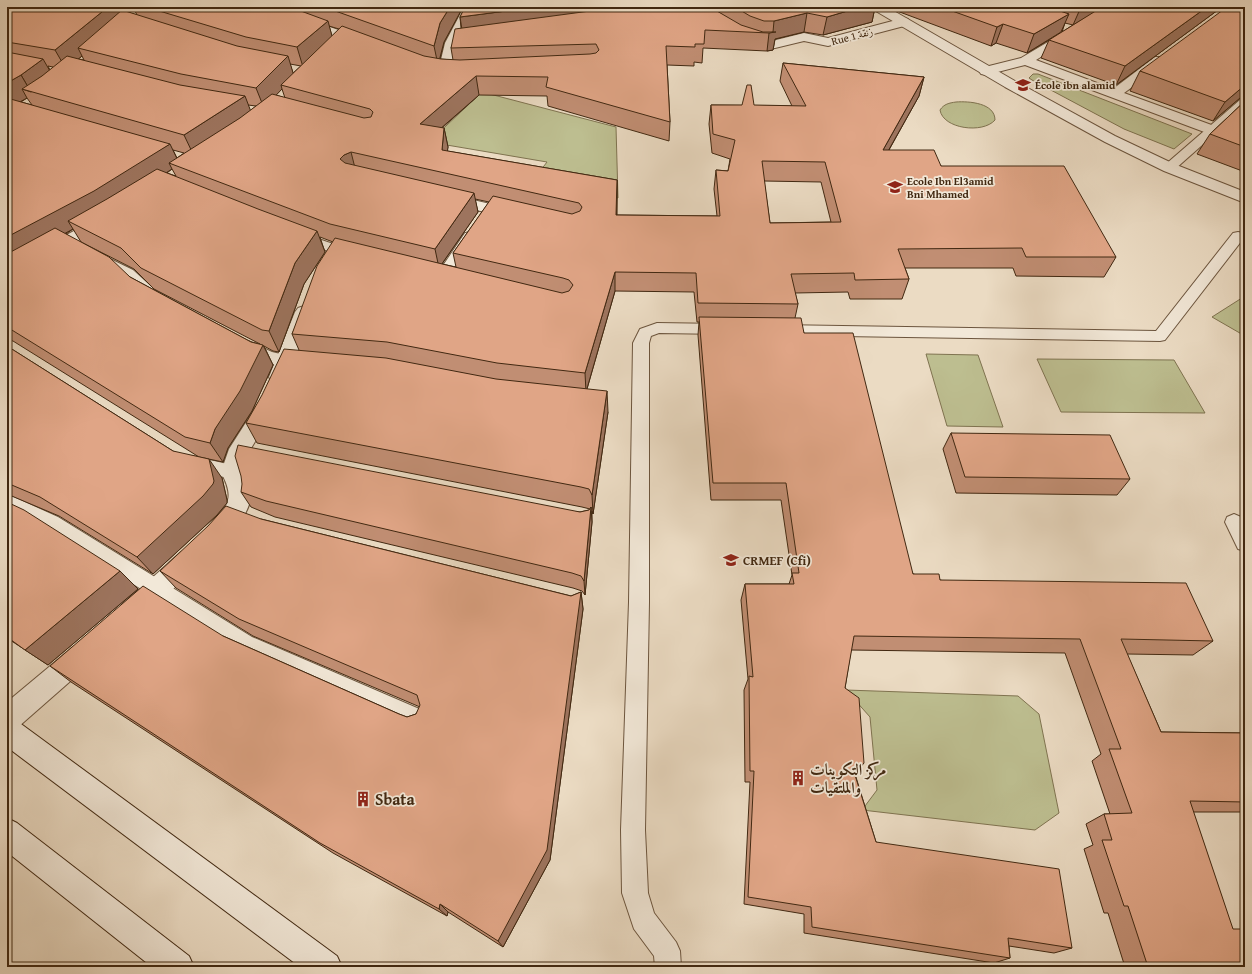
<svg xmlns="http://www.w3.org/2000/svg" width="1252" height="974" font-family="'Gentium Book Plus',Amiri,serif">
<rect width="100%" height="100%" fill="#ebdbc3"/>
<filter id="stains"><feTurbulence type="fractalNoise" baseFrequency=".005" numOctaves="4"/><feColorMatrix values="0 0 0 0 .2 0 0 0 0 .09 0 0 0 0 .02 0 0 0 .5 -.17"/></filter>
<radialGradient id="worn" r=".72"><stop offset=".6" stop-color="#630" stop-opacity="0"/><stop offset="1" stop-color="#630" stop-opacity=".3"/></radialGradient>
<g fill="#bdbe90" stroke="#7f7350">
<polygon points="1033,74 1038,74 1192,134 1174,149 1124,129 1032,80 1029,78"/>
<polygon points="482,92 616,127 618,198 531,183 547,162 429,142"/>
<path d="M956,102C969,101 995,103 995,120C983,134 943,129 940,110C944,104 949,103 956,102Z"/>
<polygon points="1245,296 1245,336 1212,317"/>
<polygon points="926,354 978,355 1003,427 947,426"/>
<polygon points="1037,359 1174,360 1205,413 1061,412"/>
<polygon points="846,690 1018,696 1039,714 1059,813 1035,830 862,810 877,790 870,717"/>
</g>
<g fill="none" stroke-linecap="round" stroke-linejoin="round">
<g stroke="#6c553e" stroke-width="2">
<g id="service">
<polygon points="1245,98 1245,107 1174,170 1166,170 1164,167 1166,164 1241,99"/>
<polygon points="1238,232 1243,233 1245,236 1243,239 1165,340 1160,341 778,335 773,334 770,330 773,326 778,325 1156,331 1233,233"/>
<polygon points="301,233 342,247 344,250 342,253 337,254 296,240 294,237 296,234"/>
<polygon points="102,255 133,270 156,291 158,294 156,297 151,299 146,297 123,276 97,262 95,259 97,256"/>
<polygon points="657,323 723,324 728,325 731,329 728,333 723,334 659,333 651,336 649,343 649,602 645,830 648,893 654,913 676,942 680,951 681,967 655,967 654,956 634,929 622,893 621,830 629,602 633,343 640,329"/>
<path d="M248,341L272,352L293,357L295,361L293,365C280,369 247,358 240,346L243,342Z"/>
<polygon points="192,456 232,465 238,467 241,472 238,477 232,479 186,468 183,463 186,458"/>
<polygon points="7,494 58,517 252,637 424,711 427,719 424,727 416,730 408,727 238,651 44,527 7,509"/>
<polygon points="1234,514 1241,517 1245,525 1245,551 1238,549 1225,522 1227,517"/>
</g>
</g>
<g stroke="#6c553e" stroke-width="2">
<g id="minor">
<path d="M256,7H273L367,40L369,43L367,46C354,49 276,16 258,10Z"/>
<polygon points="464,7 476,7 457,43 452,68 467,70 469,73 467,76 462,77 440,75 438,72 445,43"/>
<polygon points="686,7 700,7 747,36 761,41 772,41 804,33 828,38 904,18 908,19 910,22 908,25 828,46 804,41 775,48 761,49 739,42"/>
<polygon points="1107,7 1121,7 1036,60 1113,89 1155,57 1165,57 1166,60 1165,63 1124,93 1217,127 1219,130 1217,133 1212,134 1207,133 1025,65 986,75 981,74 979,71 981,68 1021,58"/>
<polygon points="447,194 521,211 523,214 521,217 515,219 441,202 439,199 441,196"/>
<polygon points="104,216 110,218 112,221 110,224 13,278 7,280 7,267 98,218"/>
<polygon points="471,232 477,233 479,237 450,281 444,283 438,281 435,277 438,273 465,233"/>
<polygon points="304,306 310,308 313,312 289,377 286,382 279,384 272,382 269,377 295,312 298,308"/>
<path d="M266,400L273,402L276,407L250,450L243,472C247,479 252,486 251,495C251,508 232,541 218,542C215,543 212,541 209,540L206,533C219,505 240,508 221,472L229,449L259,402Z"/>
<polygon points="189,549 197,552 201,559 197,566 141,620 132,623 123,620 120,612 123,604 181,552"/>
<polygon points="82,643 91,647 95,655 91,663 17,728 7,732 7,702 73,647"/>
</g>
</g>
<g stroke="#6c553e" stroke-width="2">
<polygon id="tertiary" points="872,7 887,7 1015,81 1115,136 1174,164 1245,192 1245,203 1164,171 1105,142 1005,87 874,10"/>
</g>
<g stroke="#412811" stroke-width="2">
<g id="secondary">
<polygon points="7,717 17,721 337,956 342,967 300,967 7,747"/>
<polygon points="7,818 17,823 189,956 194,967 152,967 7,852"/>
</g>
</g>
<use href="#service" fill="#f2e8d8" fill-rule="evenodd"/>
<use href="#minor" fill="#f2e8d8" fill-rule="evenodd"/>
<use href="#tertiary" fill="#f2e8d8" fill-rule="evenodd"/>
<use href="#secondary" fill="#f2e8d8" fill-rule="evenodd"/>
</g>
<g fill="#c18e73" stroke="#412811" fill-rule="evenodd">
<path d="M7,7H463L444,42L440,59L453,60L451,48L461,28L460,17L465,7H875L872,22L823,35L804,32L775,39L773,50L767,51L703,48L702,63L694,62V66L667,65L670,122L669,141L548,106L547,96L479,95L442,128H444L448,147L447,151L617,180V215L717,216L714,189L716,170L728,171L730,159L712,153L709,124L711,105L792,106L780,81L783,63L924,77L919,96L889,150L941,166L1116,257L1104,277L1016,276L1013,268H905L909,279L902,299H850L848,292L795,293L798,304L795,318L804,333L913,574L1213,641L1193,655L1127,654L1161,732L1245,733V812H1193L1245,967H1125L1108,913H1104L1084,849L1093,845L1086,824L1104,814H1110L1092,761L1101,754L1065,653L851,650L845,688L855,774L876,842L1072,948L1054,953L1009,946L1010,958L994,963L804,933V914L744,904L750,782H745L744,690L748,679L741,600L745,584H789L792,575L781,500H711L698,335L699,322H697L694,292L615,291L587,389L608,412L593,514L592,511V522L585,595L582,591L573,588L275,517L251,507L241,492L580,512L589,510L590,509L582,507L257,443L246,423L299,350L292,334L333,242L320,237L325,252L304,284L279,352L273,351L264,346L273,365L252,411L228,448L223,462L199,457L13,341L7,340ZM134,9L137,15L130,13ZM329,26L339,29L332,36ZM82,56L84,60L78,59ZM290,64L301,66L293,73ZM48,66L53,67L50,70ZM282,89L285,98L276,95ZM27,98L32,105L21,102ZM248,105L256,106L250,111ZM173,150L184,153L177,158ZM172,169L176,176L167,173ZM764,181L821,182L831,222L770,223ZM475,199L489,202L453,253L456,267L442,264L478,212ZM73,229L81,242L134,269L154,289L260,344L251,342L130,277L66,234Z"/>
<path d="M890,7H1222L1116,85L1041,58L1049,40L1027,53L996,43L991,46L897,11ZM1065,23L1073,25L1062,32Z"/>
<polygon points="1140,71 1240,98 1213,121 1130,91"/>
<polygon points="1245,101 1245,172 1197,154 1210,134"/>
<polygon points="7,346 173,451 222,478 227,500 227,503 217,515 153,574 59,516 7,494"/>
<polygon points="951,433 1130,479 1117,495 956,493 943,449"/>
<polygon points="7,502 138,589 48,665 7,638"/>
<polygon points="261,519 571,596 581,592 583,609 550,860 503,947 448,912 447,916 333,853 71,682 50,666 223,636 399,714 407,717 416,714 420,707 253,636 176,588 160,571"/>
</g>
<g fill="#9d745e" stroke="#412811">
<polygon points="108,7 133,7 134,9 117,26 78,48 82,56 66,69 55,50"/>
<polygon points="450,7 463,7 444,42 438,65 434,46 440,23"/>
<polygon points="537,7 673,7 463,36 460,17"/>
<polygon points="861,7 875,7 872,22 823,35 827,17"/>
<polygon points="1081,7 1104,7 1073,25"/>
<polygon points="1207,7 1222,7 1116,85 1125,66"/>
<polygon points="807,13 804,32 775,39 773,50 767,51 769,33 773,32 774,21"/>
<polygon points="1069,14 1061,32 1027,53 1034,34"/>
<polygon points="328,21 333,40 303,67 297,47"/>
<polygon points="1003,24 996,43 991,46 997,27"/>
<polygon points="288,56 294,76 281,85 282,89 264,108 256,88"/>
<polygon points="43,59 54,78 31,92 21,75"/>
<polygon points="21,75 31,92 22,89 27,98 7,109 7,83"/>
<polygon points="476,76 479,95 424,143 420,124"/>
<polygon points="924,77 919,96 878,169 883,150"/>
<polygon points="1245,85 1245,97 1240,98 1213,121 1225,102"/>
<polygon points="245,96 253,117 194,156 184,135"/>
<polygon points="444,128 448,147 445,169 442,150"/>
<polygon points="170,144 180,165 169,163 172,169 106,212 68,221 73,229 7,265 7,237"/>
<polygon points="351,152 356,172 346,178 340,159 344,155"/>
<polygon points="617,180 617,200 616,234 616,215"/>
<polygon points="474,193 478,212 439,268 435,249"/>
<polygon points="317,231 325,252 304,284 279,352 269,331 295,263"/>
<polygon points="615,272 615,291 586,392 585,373"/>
<polygon points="263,345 273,365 252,411 228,448 223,462 210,443 215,429"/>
<polygon points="607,391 608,412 593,514 592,495"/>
<polygon points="209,459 222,478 227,500 227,503 217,515 153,574 137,557"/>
<polygon points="591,507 592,522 585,595 584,581"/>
<polygon points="120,571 138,589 48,665 25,650"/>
<polygon points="581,592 583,609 550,860 503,947 498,941"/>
<polygon points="864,763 855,774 854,772"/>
<polygon points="440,904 448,912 447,916 439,909"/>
</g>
<g fill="#e0a586" stroke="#412811" fill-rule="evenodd">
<polygon points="7,7 108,7 55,50 7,42"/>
<polygon points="146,7 290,7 328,21 297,47 246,37"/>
<polygon points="324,7 450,7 440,23 434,46"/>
<polygon points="465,7 537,7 460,17"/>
<path d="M620,7H710L741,25L763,32H776L769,33L705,30L704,44H695V47L666,46L670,122L546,87L548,77L476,76L420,124L444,128L442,150L617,180L616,215L720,216L716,170L728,171L735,140L713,134L711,105H742L747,85H751L754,105L806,106L783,63L924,77L883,150H934L941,166H1064L1116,257H1026L1022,248L898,249L909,279L855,280L854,273L791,274L798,304L698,303L696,273L615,272L585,373L497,363L387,342L292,334L317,266L335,238L562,293L569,291L573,285L569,280L563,278L453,253L493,196L572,214L580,211L582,207L579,203L351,152L344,155L340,159L345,163L474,193L435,249L330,224L169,163L240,118L272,94L364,118L371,117L373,112L370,109L281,85L342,26L424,56L441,59L460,60L590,54L596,53L599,50L596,44L451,48L455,29ZM762,161L825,162L841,222L770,223Z"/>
<polygon points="735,7 861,7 827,17 807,13 774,21 764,21 750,16"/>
<polygon points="941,7 1048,7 1069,14 1034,34 1003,24 997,27"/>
<polygon points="1102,7 1207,7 1125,66 1049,40"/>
<polygon points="1227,7 1245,7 1245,85 1225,102 1140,71"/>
<polygon points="122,10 237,46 288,56 256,88 181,74 78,48"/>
<polygon points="7,52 43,59 21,75 7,83"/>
<polygon points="67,56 180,85 245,96 184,135 22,89 42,76"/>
<polygon points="7,98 170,144 94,191 7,237"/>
<polygon points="1245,101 1245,147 1210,134"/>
<polygon points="157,169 258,209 317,231 295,263 269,331 262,330 141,268 121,248 68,221 107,199"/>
<polygon points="55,228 109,257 130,277 251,342 263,345 240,391 215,429 210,443 185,437 7,327 7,254"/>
<polygon points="699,317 801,318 804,333 853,333 913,574 939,574 940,580 1186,583 1213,641 1121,639 1161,732 1245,733 1245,802 1190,801 1233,929 1245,929 1245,967 1148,967 1128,906 1124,906 1102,840 1112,840 1104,814 1132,813 1109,749 1121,749 1080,639 854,636 845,688 859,698 864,763 854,772 876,842 1059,869 1072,948 1008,938 1010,958 812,927 811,907 748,897 754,771 750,771 749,676 753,677 745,584 794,584 792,573 799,573 786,483 713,483"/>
<polygon points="7,346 173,451 209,459 214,481 213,484 203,496 137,557 40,497 7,483"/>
<polygon points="284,349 386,358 496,379 607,391 592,495 589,489 581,487 246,423 262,395"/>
<polygon points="951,433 1110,435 1130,479 965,477"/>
<polygon points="238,445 580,512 589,510 591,507 584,581 581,576 572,573 266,501 241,492 242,484 241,476 235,456"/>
<polygon points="7,502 24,510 120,571 25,650 7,637"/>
<polygon points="226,506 261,519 571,596 581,592 547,850 498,941 440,904 439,909 320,843 50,666 143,586 223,636 399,714 407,717 416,714 420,705 417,695 239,619 160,571 208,526"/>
</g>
<defs>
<g id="school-bare" transform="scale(1.2)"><path d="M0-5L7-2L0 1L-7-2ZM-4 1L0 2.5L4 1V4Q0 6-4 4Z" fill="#8f2418" stroke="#f2e8d8" stroke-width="2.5" paint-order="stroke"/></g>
<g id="university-bare" transform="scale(1.2)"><path d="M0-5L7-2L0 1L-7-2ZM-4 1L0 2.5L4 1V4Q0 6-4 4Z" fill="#8f2418" stroke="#f2e8d8" stroke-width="2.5" paint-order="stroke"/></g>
<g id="building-bare" transform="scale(1.2)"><path d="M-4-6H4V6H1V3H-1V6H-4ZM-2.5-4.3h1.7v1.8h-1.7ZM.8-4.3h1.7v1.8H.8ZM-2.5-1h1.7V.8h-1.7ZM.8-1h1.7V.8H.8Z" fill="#8f2418" stroke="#f2e8d8" stroke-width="2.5" paint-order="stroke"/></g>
</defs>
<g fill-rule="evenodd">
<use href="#school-bare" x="1023" y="85"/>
<use href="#school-bare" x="895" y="187"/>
<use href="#university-bare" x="731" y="560"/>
<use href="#building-bare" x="798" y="778"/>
<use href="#building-bare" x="363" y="799"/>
</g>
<g text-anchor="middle" stroke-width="3.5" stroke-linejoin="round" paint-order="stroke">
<g font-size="11" fill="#412811" stroke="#f2e8d8">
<text transform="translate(852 36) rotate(-15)" y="4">Rue 1 زنقة</text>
</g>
<g font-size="11" font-weight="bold" fill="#412811" stroke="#f2e8d8" text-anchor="start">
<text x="1035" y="89">École ibn alamid</text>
<text x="907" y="185">Ecole Ibn El3amid<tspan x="907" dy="13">Bni Mhamed</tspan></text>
</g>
<g font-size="13" font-weight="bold" fill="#412811" stroke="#f2e8d8" text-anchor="start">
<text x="743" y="565">CRMEF (Cfi)</text>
</g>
<g font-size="16" font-weight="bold" fill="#412811" stroke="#f2e8d8" text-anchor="start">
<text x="810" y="775">مركز التكوينات<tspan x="810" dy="18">والملتقيات</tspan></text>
<text x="375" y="805">Sbata</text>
</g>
</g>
<rect width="1252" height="974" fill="none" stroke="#ebdbc3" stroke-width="24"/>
<rect x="8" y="8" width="1236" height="958" fill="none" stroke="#412811" stroke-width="2"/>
<rect x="12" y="12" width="1228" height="950" fill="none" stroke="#412811"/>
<rect width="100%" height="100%" filter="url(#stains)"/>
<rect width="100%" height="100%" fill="url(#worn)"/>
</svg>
